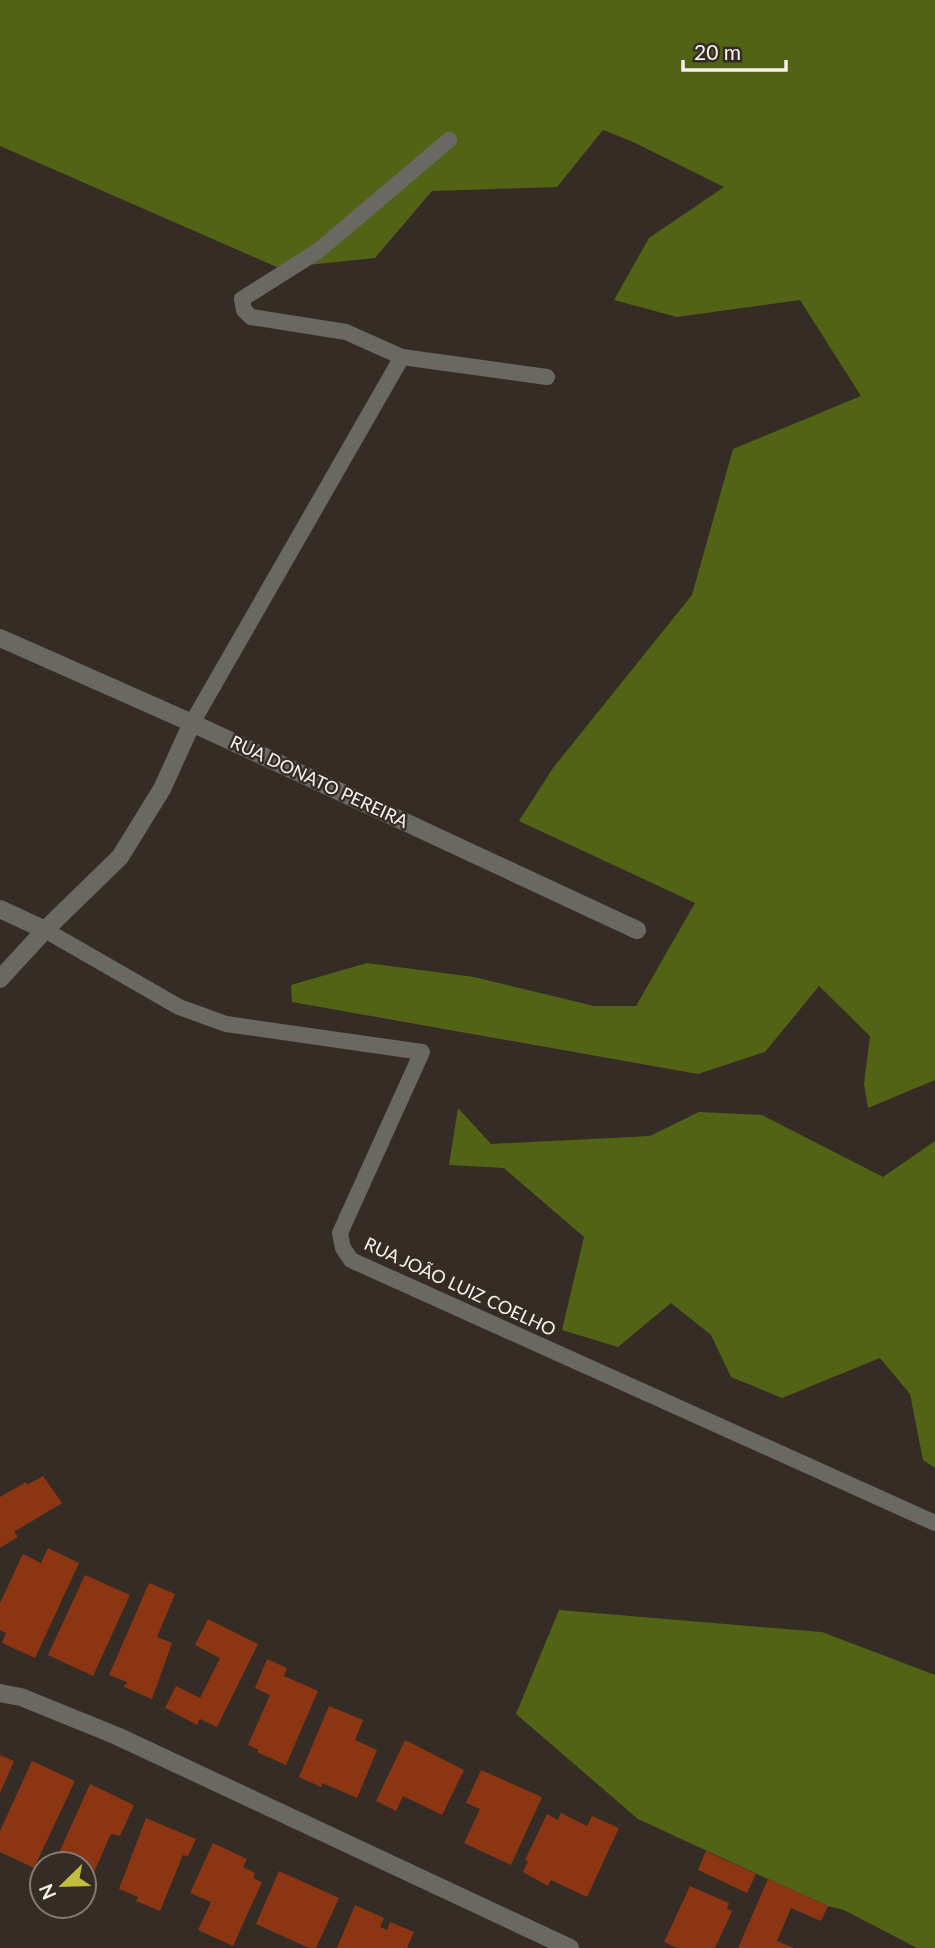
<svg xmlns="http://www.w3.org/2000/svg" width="935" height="1948" font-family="Lato,sans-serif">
<rect width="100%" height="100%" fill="#352d25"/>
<g fill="#526316">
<polygon points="0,0 935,0 935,1080 868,1108 864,1084 870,1036 819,986 765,1052 698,1074 292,1002 291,985 367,963 474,977 594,1006 636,1006 695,903 519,821 553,768 692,595 733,449 861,396 800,300 677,317 614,300 649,238 724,187 631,141 603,130 557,187 432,191 375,258 279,268 0,146"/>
<polygon points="458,1108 491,1144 650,1136 699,1112 762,1115 883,1177 935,1141 935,1468 923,1460 910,1394 880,1358 782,1398 731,1377 711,1335 671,1303 618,1347 562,1330 584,1237 504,1168 449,1165"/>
<polygon points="559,1610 822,1632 935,1675 935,1948 917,1948 844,1910 828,1906 768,1879 638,1819 516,1714"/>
</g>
<g fill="#8b3513">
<polygon points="43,1476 62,1503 14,1532 18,1537 0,1548 0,1497 26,1482 27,1485"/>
<polygon points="48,1548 79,1563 35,1658 2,1643 6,1633 0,1630 0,1603 23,1554 41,1563"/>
<polygon points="85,1575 130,1595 93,1676 48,1655"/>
<polygon points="149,1583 175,1594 157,1637 172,1643 152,1699 124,1687 127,1682 109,1675"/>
<polygon points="208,1619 258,1644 217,1727 200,1719 197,1725 165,1708 176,1686 200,1698 220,1658 195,1645"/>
<polygon points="267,1659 287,1668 284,1676 318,1691 286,1765 257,1752 259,1750 248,1745 270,1695 255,1688"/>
<polygon points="329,1706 363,1720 355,1740 377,1750 357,1798 322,1783 321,1787 299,1777"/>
<polygon points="405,1740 464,1770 442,1815 403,1796 396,1811 376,1801"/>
<polygon points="0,1755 14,1761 0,1793"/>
<polygon points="32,1761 75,1781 34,1868 0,1852 0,1831"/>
<polygon points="481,1770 542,1797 511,1865 464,1843 480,1809 466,1803"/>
<polygon points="90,1784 134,1805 120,1836 111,1834 86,1890 84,1889 84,1864 54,1864"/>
<polygon points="561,1813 587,1826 592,1816 619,1828 587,1897 551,1880 548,1886 523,1872 528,1861 525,1860 547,1814 558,1820"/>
<polygon points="146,1818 196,1839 188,1856 183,1855 160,1911 136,1901 138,1897 119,1889"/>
<polygon points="213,1843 247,1859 243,1867 255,1873 253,1878 262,1882 233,1946 198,1930 211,1902 190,1893"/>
<polygon points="706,1851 756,1874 747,1893 698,1870"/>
<polygon points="279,1871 339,1898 316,1948 309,1948 256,1924"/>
<polygon points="768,1879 828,1906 821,1921 791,1908 777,1941 794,1948 738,1948"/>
<polygon points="690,1886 729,1903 727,1909 732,1911 715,1948 677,1948 664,1942"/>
<polygon points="355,1905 384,1918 380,1927 387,1930 390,1922 414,1932 407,1948 337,1948"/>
</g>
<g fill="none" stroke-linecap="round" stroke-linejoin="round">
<g stroke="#6a6863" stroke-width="16">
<polyline points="449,140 318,251 242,299 244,310 251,317 346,332 402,357 547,377"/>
<polyline points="192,723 402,357"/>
<polyline points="45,930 179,1007 226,1024 422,1052 340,1233 343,1248 351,1260 935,1523"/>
</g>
<g stroke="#6a6863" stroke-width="18">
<polyline points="0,638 192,723 637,930"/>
<polyline points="0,909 45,930"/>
<polyline points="0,979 45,930 120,857 162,789 192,723"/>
<polyline points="0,1693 21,1697 117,1736 570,1948"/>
</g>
</g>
<g text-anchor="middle" stroke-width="5" stroke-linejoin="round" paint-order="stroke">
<g font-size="18" fill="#f7f2ed" stroke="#352d25">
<text transform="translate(319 782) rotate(25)" y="6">RUA DONATO PEREIRA</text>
<text transform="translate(460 1287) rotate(25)" y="6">RUA JOÃO LUIZ COELHO</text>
</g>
</g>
<g transform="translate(63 1885) rotate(247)"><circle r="33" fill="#352d25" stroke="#837c75" stroke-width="2"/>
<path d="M0-5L12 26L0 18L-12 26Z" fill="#c2bd3f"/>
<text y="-10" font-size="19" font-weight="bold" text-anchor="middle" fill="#f7f2ed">N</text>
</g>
<path d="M683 60v10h103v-10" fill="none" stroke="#f7f2ed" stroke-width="3.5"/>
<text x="694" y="60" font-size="21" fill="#f7f2ed" stroke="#352d25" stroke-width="5" paint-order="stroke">20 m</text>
</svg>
